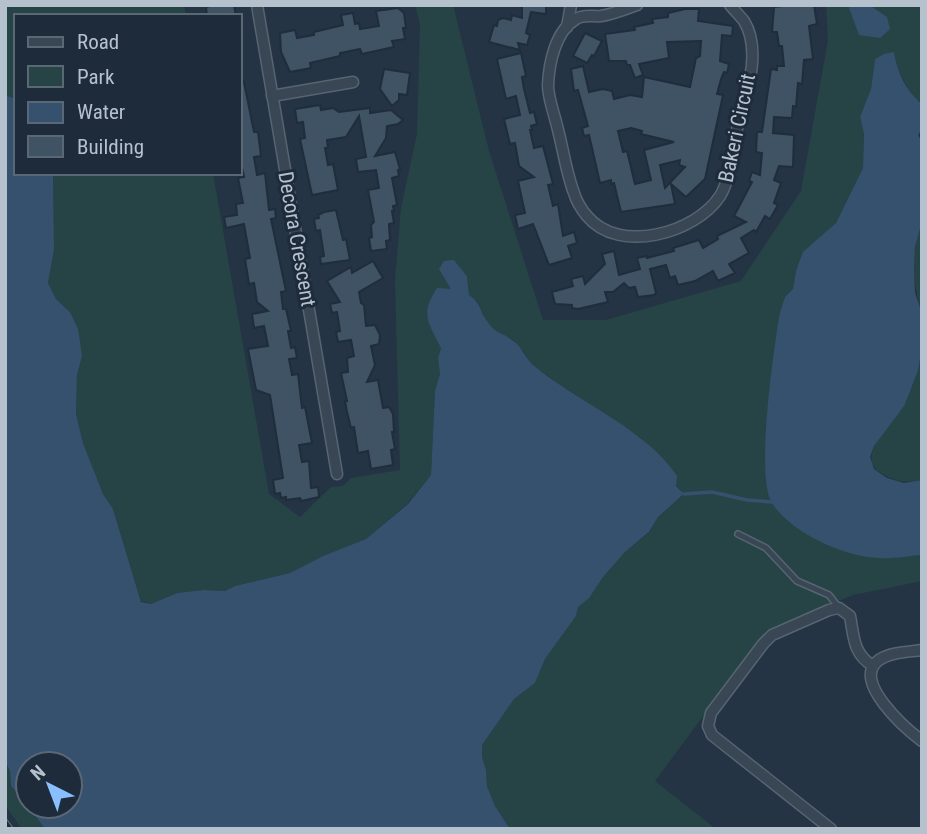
<svg xmlns="http://www.w3.org/2000/svg" width="927" height="834" font-family="'Roboto Condensed',sans-serif">
<rect width="100%" height="100%" fill="#243445"/>
<g fill="#264446">
<polygon points="5,5 184,5 186,16 16,16 16,99 5,95"/>
<path d="M415,5H453L489,151L543,320H606L741,281L801,191L828,40L826,5H922V104C906,89 898,74 894,52L875,59L871,89L860,117L864,134L863,168L836,223L796,271L793,289L785,297L780,312L772,375L767,485L878,558L922,555V581L853,595L767,630L655,781L716,829H510L495,806L487,786L486,770L482,757V745L514,699L535,683L545,659L576,616L578,607L589,597L603,577L625,552L649,533L658,517L684,495L641,438L560,385L530,363L524,352L512,339L497,334L486,321L478,302L469,296L467,276L454,260L451,289L441,290L430,326L441,347L438,358L440,374L435,391L431,475L407,504L366,539L323,556L290,573L235,586L225,591L204,590L177,593L151,604L141,601L113,509L103,494L83,443L76,413L77,375L82,356L70,312L56,299L48,283L54,250L53,173H213L269,494L300,517L331,487L343,486L351,478L400,470L395,281L401,208L417,134L420,24Z"/>
<path d="M922,221V313C912,283 911,251 922,221Z"/>
<path d="M922,349V480C906,483 895,482 881,473C854,456 893,423 903,406C914,389 918,369 922,349Z"/>
<polygon points="5,761 10,771 11,786 45,829 22,829 5,805"/>
</g>
<g fill="#36516e">
<polygon points="848,5 869,5 887,17 890,29 880,38 859,35"/>
<path d="M894,52C898,74 905,89 922,104V129L918,135L922,142V221L915,247L914,269L915,293L922,313V349L918,370L910,392L904,406L874,446L870,457L874,469L887,478L904,483L922,480V555C908,556 893,559 879,558C845,557 791,533 772,503C755,477 774,347 780,312L785,297L793,289L796,271L803,252L836,223L863,168L864,134L860,117L871,89L875,59L884,54Z"/>
<path d="M5,95L16,99V173H53L54,250L48,283L56,299L70,312L78,329L82,356L77,375L76,414L83,443L103,494L113,509L141,602L151,604L177,593L204,590L225,591L235,586L290,573L323,556L366,539L408,504L431,475L435,391L440,374L438,358L441,348C428,322 420,314 437,288L451,289L439,269L444,261L454,260L467,276L469,295C482,304 479,310 487,321C495,334 502,332 512,340C522,346 525,358 533,365C577,402 645,428 677,476L676,486L684,494L658,517L649,532L625,552L603,577L589,598L578,607L576,616L545,659L535,683L514,699L482,745V757L486,770L487,786L495,806L510,829H45L28,806H70V764H28V806L11,786L10,771L5,761Z"/>
</g>
<g fill="none" stroke-linecap="round" stroke-linejoin="round">
<polyline stroke="#36516e" stroke-width="3.5" points="684,494 712,492 747,500 772,502"/>
</g>
<g fill="#3f5364" stroke="#1f2d3c" stroke-width="2" fill-rule="evenodd">
<polygon points="213,5 234,5 236,16 207,16 206,7"/>
<polygon points="518,5 546,5 546,14 531,12 526,33 530,35 527,45 518,43 520,50 489,42 494,25 497,26 498,20 503,18 511,20 512,15 522,18 522,7"/>
<polygon points="792,5 814,5 817,24 809,26 813,59 804,60 802,84 798,83 796,107 793,106 792,118 774,117 773,133 794,135 793,167 779,166 774,180 781,183 774,203 778,205 770,219 765,216 756,232 754,230 741,238 749,253 729,264 735,273 718,281 713,271 695,281 678,285 675,276 670,278 666,265 650,269 656,293 654,295 638,297 635,287 629,288 624,283 613,292 605,292 608,302 578,309 572,308 572,305 555,304 552,292 573,286 571,279 583,276 585,284 605,264 602,254 614,251 619,275 640,269 637,258 647,256 647,258 674,251 673,248 699,240 703,248 718,239 717,236 746,222 734,216 752,182 749,181 752,172 760,175 762,153 756,152 757,132 762,132 771,69 777,70 777,66 784,66 782,46 779,46 777,32 772,32 774,7"/>
<polygon points="398,8 404,13 406,28 403,28 405,39 392,41 394,47 362,54 360,49 340,53 340,56 310,63 311,68 290,72 281,52 280,33 295,30 297,38 314,35 314,32 343,25 341,15 353,13 355,24 359,23 360,29 379,26 376,11"/>
<path d="M685,9H699L698,21L733,26L732,36L722,35L720,61L729,64L727,73L724,72L721,79L717,94L723,95L705,179L686,197L671,184L675,204L621,212L614,183L611,184V180L600,183L589,135L584,136L582,128L588,126L578,90L574,91L571,69L583,66L589,92L603,89L612,91L614,99L630,95L642,97L644,77L690,87L696,58L700,56L701,41L667,42L669,58L639,64L643,75L635,78L630,65H627L626,61H609L605,34L635,30L634,27L653,23L652,19L668,17V13ZM631,128L642,131L641,134L674,142L644,150L651,180L635,184L627,151L623,152L618,131ZM680,160L679,165L685,167L665,188L660,165Z"/>
<polygon points="585,33 602,41 594,56 592,55 587,63 573,56"/>
<polygon points="521,53 526,76 522,77 524,89 530,113 534,112 537,124 531,126 532,130 530,130 534,148 543,146 553,184 548,185 553,206 558,204 563,236 574,232 577,243 568,246 572,258 549,265 533,224 518,229 515,215 525,213 518,181 534,177 519,166 515,143 510,144 504,119 520,115 516,96 506,99 497,59"/>
<polygon points="384,69 410,73 407,95 399,94 399,100 392,106 380,89"/>
<polygon points="240,82 244,82 254,132 258,132 261,156 254,157 257,175 265,173 269,210 275,209 276,218 271,219 286,291 281,292 283,309 286,309 289,322 291,331 288,331 291,348 295,347 297,358 289,359 292,375 298,374 302,408 305,407 312,443 299,445 302,462 309,461 311,488 318,487 319,497 301,501 300,498 286,500 286,497 281,498 280,493 275,494 273,480 283,478 270,395 256,390 248,349 268,346 264,326 254,328 252,314 268,311 257,302 254,283 249,284 245,259 250,258 244,224 226,228 224,217 237,215 236,204 243,203 238,178 244,177 240,159"/>
<polygon points="320,105 321,110 333,108 339,112 370,108 370,113 391,110 403,120 398,124 387,126 386,138 375,156 395,152 400,169 398,170 399,176 392,178 397,205 393,206 394,211 392,211 394,223 389,224 390,240 386,241 387,249 371,251 369,238 372,237 371,225 374,222 368,190 379,188 376,170 358,172 356,159 366,157 359,116 346,137 327,140 328,148 325,148 328,165 333,164 338,190 312,195 300,139 305,138 303,122 297,123 295,109"/>
<polygon points="336,210 343,240 346,239 350,260 321,264 320,257 324,256 320,230 316,231 314,219 319,218 318,215 324,212"/>
<polygon points="373,261 383,278 359,292 361,303 364,305 366,326 375,325 380,335 379,344 371,346 375,365 367,382 378,380 383,408 389,407 393,414 394,432 392,432 395,449 391,450 393,465 371,469 368,451 358,453 354,427 351,428 347,412 345,401 347,401 341,373 348,372 347,358 354,356 351,340 338,342 336,332 340,331 337,312 332,313 330,304 340,302 327,281 351,267 352,273"/>
</g>
<g fill="none" stroke-linecap="round" stroke-linejoin="round">
<g stroke="#576471" stroke-width="8">
<polyline id="service" points="738,534 766,548 797,581 829,595 839,608"/>
</g>
<g stroke="#576471" stroke-width="13">
<g id="minor">
<polyline points="257,5 337,474"/>
<path d="M637,5C625,9 614,14 601,16C593,17 584,14 576,19C555,31 549,64 548,85C548,98 554,113 557,126C563,148 566,172 574,193C576,200 582,210 587,216C619,255 696,233 720,196C730,181 733,147 737,129C745,98 763,52 744,21C740,16 734,10 730,5"/>
<polyline points="567,27 571,5"/>
<polyline points="272,96 353,82"/>
<path d="M922,650C908,652 891,652 879,660C850,680 906,729 922,741"/>
<path d="M831,829L712,735L708,726L711,713L763,644L772,635L829,610L839,608L850,616C854,637 853,654 873,666"/>
</g>
</g>
<use href="#service" stroke="#394654" stroke-width="5"/>
<use href="#minor" stroke="#394654" stroke-width="10"/>
<g stroke="#5a6a7b" stroke-width="6">
<polyline id="rail" points="5,821 11,829"/>
</g>
<use href="#rail" stroke="#1d2b3a" stroke-width="3.5" stroke-dasharray="10" stroke-linecap="butt"/>
</g>
<g text-anchor="middle" stroke-width="6" stroke-linejoin="round" paint-order="stroke">
<g font-size="21" fill="#b6c1ce" stroke="#1d2b3a">
<text transform="translate(737 128) rotate(-78)" y="7">Bakeri Circuit</text>
<text transform="translate(297 239) rotate(80)" y="7">Decora Crescent</text>
</g>
</g>
<rect width="927" height="834" fill="none" stroke="#b6c1ce" stroke-width="14"/>
<rect x="14" y="14" width="228" height="161" fill="#1d2b3a" stroke="#5a6775" stroke-width="2"/>
<rect x="28" y="37" width="35" height="10" fill="#394654" stroke="#5a6775" stroke-width="2"/>
<text x="77" y="49" font-size="21" fill="#b6c1ce">Road</text>
<rect x="28" y="66" width="35" height="21" fill="#264446" stroke="#5a6775" stroke-width="2"/>
<text x="77" y="84" font-size="21" fill="#b6c1ce">Park</text>
<rect x="28" y="102" width="35" height="21" fill="#36516e" stroke="#5a6775" stroke-width="2"/>
<text x="77" y="119" font-size="21" fill="#b6c1ce">Water</text>
<rect x="28" y="136" width="35" height="21" fill="#3f5364" stroke="#5a6775" stroke-width="2"/>
<text x="77" y="154" font-size="21" fill="#b6c1ce">Building</text>
<g transform="translate(49 785) rotate(318)"><circle r="33" fill="#1d2b3a" stroke="#5a6775" stroke-width="2"/>
<path d="M0-5L12 26L0 18L-12 26Z" fill="#8abfff"/>
<text y="-10" font-size="19" font-weight="bold" text-anchor="middle" fill="#b6c1ce">N</text>
</g>
</svg>
